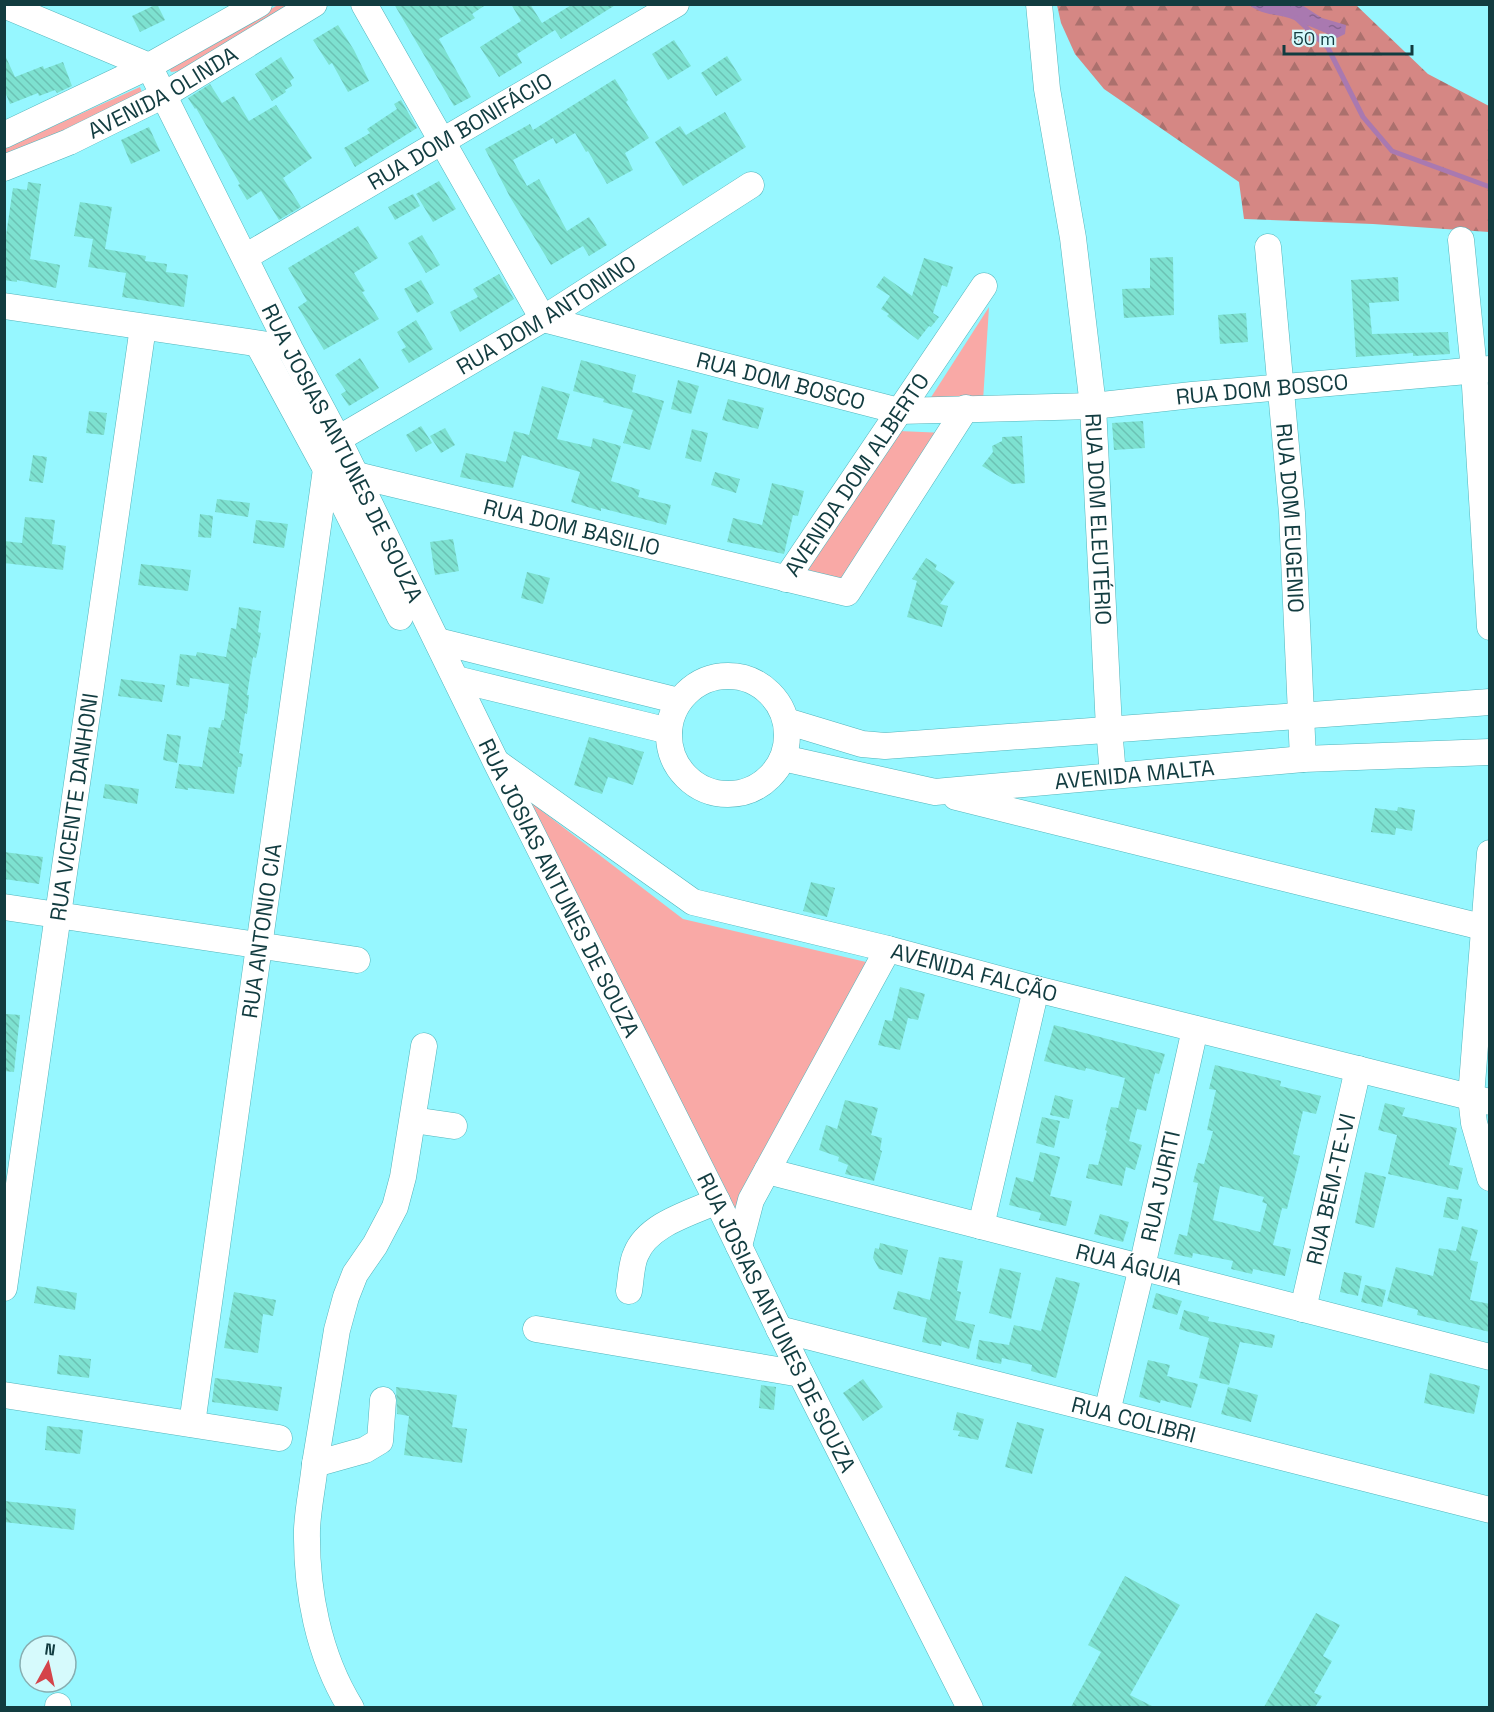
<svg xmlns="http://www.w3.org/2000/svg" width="1494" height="1712" font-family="'Space Grotesk',sans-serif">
<defs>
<pattern id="forest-firs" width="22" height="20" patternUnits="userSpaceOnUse" patternTransform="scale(1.5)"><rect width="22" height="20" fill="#d58784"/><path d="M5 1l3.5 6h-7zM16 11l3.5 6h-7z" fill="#ab706d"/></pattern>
<pattern id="water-ripples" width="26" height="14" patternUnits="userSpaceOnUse" patternTransform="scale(1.5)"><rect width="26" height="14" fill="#a979b0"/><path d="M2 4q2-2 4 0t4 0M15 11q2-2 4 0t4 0" fill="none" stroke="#886491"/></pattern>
<pattern id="building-back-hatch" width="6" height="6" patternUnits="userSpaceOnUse" patternTransform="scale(1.5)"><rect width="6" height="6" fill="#7de1d0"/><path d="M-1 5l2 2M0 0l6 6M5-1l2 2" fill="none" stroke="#6bc2b4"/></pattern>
</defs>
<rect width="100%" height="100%" fill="#96f7ff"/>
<g fill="#f9a9a6">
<polygon points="278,5 298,5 178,71 171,72 168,66"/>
<polygon points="140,87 143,95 5,157 5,148"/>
<polygon points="989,307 983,401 928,402"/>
<polygon points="899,431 945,433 846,585 803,574"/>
<polygon points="521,795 683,919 866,962 870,968 735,1226"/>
</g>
<polygon fill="url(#forest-firs)" points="1057,5 1356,5 1428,74 1489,106 1489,232 1373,224 1244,219 1239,182 1104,89 1075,54 1061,23"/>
<path fill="url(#water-ripples)" d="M1249,5H1302L1322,18L1346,25L1345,34L1337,38C1321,31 1306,24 1289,18C1272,13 1265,16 1249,5Z"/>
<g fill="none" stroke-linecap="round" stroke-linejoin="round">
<polyline stroke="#a979b0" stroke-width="5" points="1296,18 1328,48 1363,117 1392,151 1490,187"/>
</g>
<g fill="url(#building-back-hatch)" fill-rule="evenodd">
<polygon points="157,4 165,20 140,32 132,16"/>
<polygon points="394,4 487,4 472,14 475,18 439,39 471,97 454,106"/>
<polygon points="511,4 530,4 542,23 573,4 617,4 561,39 555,30 517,54 522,63 499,77 480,47 521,21"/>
<polygon points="338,25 354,50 369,81 348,92 332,63 329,65 313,40"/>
<polygon points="674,40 691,66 668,80 652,54"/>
<polygon points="4,53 15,77 43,66 44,69 63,62 72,86 57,93 55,90 39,96 38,93 10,104 4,89"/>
<polygon points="727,56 742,80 716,96 701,73"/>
<polygon points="281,57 294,78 290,81 292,86 285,90 286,92 272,101 255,74"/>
<polygon points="615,79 628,100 626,102 649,138 625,153 633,170 607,184 588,151 586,152 575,133 556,144 553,138 513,160 527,186 539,179 567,231 589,217 607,245 589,256 583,246 551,265 510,197 485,149 530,124 533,130"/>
<polygon points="210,84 222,103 234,96 249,121 276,105 312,158 283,178 301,207 279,220 261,191 247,200 238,185 240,184 196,108 195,109 188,98"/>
<polygon points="401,100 417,128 355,167 344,148 370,133 367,129 397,109 394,104"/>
<polygon points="725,112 746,147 683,186 655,142 680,126 686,135"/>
<polygon points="149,127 160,151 131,164 121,140"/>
<polygon points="439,181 456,209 433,222 416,194"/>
<polygon points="28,182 41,184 30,259 60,265 56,288 17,280 17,282 4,280 4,249 13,188 27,190"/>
<polygon points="413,194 420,206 395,220 388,207"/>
<polygon points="80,202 112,207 105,249 146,256 145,261 167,264 166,272 188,275 184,307 122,297 126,273 88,267 93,239 74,236"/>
<polygon points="358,226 378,258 354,273 365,291 362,292 379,319 324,350 298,307 307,301 288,268"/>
<polygon points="422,235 440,265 426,273 408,243"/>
<polygon points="1173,257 1174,315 1124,318 1122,289 1150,288 1150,258"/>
<polygon points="924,258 953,267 947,287 942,285 933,313 939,317 931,327 929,326 918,340 887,316 889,314 881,309 890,296 876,287 884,276 912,296"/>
<polygon points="499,274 514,299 460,332 450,312 478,297 473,289"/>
<polygon points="1398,277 1399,301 1369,303 1372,334 1448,332 1450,354 1413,356 1413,353 1356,357 1351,280"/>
<polygon points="421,280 434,303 417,313 404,289"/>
<polygon points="1246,313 1248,342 1220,344 1218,315"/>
<polygon points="416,320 433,349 409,363 401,350 406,347 397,332"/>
<polygon points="360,358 379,388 349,406 341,394 346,391 335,375"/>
<polygon points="581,360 636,375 632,392 664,401 650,450 623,443 633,410 603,402 604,399 573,391"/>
<polygon points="678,380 699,386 691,414 671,409"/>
<polygon points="542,386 570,394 557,439 591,447 593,438 621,446 611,481 640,490 638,497 671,505 666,525 601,508 601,511 571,502 580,472 522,455 513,488 460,477 466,453 506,462 514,431 529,435"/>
<polygon points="728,399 764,408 758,429 722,420"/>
<polygon points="89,411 107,413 104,435 86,433"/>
<polygon points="1143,421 1145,448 1114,450 1112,423"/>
<polygon points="421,426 432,443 416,452 406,435"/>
<polygon points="445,428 455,445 441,453 430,436"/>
<polygon points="692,429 708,433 701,462 685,458"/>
<polygon points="1022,436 1025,483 1012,484 982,466 993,452 992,446 1002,441 1002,437"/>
<polygon points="33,455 47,457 43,483 29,481"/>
<polygon points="715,472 740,479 736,493 711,485"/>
<polygon points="772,483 804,491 798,516 793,515 784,554 727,542 733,518 762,525"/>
<polygon points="217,499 250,503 248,517 215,512"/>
<polygon points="200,514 213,516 211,538 198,537"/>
<polygon points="25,517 55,520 52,544 66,546 63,570 4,563 4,541 22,543"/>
<polygon points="256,520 288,524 284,548 253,543"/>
<polygon points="453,539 459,571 435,575 430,542"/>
<polygon points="926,558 937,565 935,569 955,582 940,604 948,606 942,627 907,617 917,581 912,579"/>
<polygon points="141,564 191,570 188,591 138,585"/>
<polygon points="527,572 550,578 543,604 521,598"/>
<polygon points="239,607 261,611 258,632 261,633 256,658 253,657 247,695 249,695 247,714 245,713 239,753 243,754 241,767 238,767 234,794 188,788 188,790 175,788 179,764 202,767 209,727 220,728 222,720 224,720 229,684 190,678 189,687 176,685 180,654 196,656 197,652 226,657 231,628 236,629"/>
<polygon points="121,679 165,685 162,702 118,696"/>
<polygon points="167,734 181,736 177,763 163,760"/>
<polygon points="589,737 644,752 633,785 608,777 602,794 574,785"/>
<polygon points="105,784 139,789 137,804 103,798"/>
<polygon points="1398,807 1415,810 1412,831 1396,828 1395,835 1371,832 1375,808 1397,811"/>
<polygon points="4,852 43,857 39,884 4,879"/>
<polygon points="811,882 835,888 827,917 803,911"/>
<polygon points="900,987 925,994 918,1020 908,1018 900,1050 878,1045 885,1020 892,1021"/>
<polygon points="7,1014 20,1015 14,1072 4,1071 4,1015"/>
<polygon points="1054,1025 1165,1054 1159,1074 1155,1073 1146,1111 1137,1109 1129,1141 1142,1145 1135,1170 1126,1167 1122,1186 1086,1178 1089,1164 1098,1165 1107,1131 1105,1130 1111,1107 1118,1108 1125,1078 1086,1068 1085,1071 1044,1061"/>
<path d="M1215,1065L1281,1081L1280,1086L1321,1096L1316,1114L1303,1111L1293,1154L1300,1156L1287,1209L1282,1208L1273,1245L1291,1249L1285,1276L1253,1269L1252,1274L1231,1269L1233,1261L1193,1253L1192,1258L1174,1254L1179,1234L1187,1236L1198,1183L1193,1182L1198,1163L1204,1164L1213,1131L1207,1130L1216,1090L1209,1089ZM1220,1186L1264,1197L1262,1202L1267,1204L1260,1232L1213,1220Z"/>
<polygon points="1055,1095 1073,1100 1069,1119 1050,1115"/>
<polygon points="845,1100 878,1108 871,1135 882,1138 880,1150 882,1151 874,1181 845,1174 848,1165 838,1161 839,1157 819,1150 826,1125 837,1129"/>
<polygon points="1385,1103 1405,1108 1402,1116 1457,1128 1449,1165 1463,1168 1458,1190 1388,1174 1397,1135 1378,1130"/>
<polygon points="1042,1117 1060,1121 1054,1148 1036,1143"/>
<polygon points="1040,1152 1060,1157 1050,1196 1072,1201 1066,1226 1039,1220 1041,1213 1009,1205 1016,1177 1033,1182"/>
<polygon points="1365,1172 1386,1177 1374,1228 1355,1223"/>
<polygon points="1447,1197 1462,1199 1458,1220 1443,1217"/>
<polygon points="1100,1214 1129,1222 1123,1242 1094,1234"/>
<polygon points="1462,1226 1478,1230 1470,1260 1478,1262 1470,1300 1490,1304 1490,1332 1417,1315 1418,1310 1387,1301 1396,1267 1433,1276 1439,1248 1456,1251"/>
<polygon points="880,1243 908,1250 902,1275 879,1269 873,1258 875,1248 879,1249"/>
<polygon points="939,1257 963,1261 957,1291 961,1292 955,1320 975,1325 969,1349 942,1341 941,1346 922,1342 927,1318 893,1309 898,1291 930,1300"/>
<polygon points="1000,1268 1021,1273 1011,1319 989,1313"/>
<polygon points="1344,1272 1362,1276 1358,1296 1340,1292"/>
<polygon points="1056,1277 1080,1283 1056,1378 1031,1371 1032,1365 1002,1358 1001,1364 976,1359 979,1340 1009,1345 1014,1325 1041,1331"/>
<polygon points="1365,1285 1386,1290 1382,1307 1361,1302"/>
<polygon points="37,1286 77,1293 75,1310 34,1303"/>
<polygon points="234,1292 276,1300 273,1316 263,1314 258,1353 224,1348"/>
<polygon points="1156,1293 1182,1301 1177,1315 1152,1308"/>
<polygon points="1184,1310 1209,1317 1208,1321 1275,1335 1272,1348 1240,1342 1229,1385 1199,1378 1209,1338 1179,1329"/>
<polygon points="59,1355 91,1359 89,1378 57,1374"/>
<polygon points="1148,1360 1170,1365 1167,1376 1198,1384 1191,1408 1161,1400 1160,1403 1139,1397"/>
<polygon points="1430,1373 1480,1386 1474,1414 1424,1403"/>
<polygon points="215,1378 282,1387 278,1411 212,1402"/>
<polygon points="863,1379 883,1407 863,1421 843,1393"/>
<polygon points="761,1385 776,1387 774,1410 759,1408"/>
<polygon points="396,1387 457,1395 452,1427 467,1429 462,1463 404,1455 409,1416 397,1414"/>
<polygon points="1228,1387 1258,1395 1251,1422 1221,1414"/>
<polygon points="957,1412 984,1419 978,1440 958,1436 960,1431 953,1430"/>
<polygon points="1017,1422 1044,1429 1032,1474 1005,1467"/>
<polygon points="47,1426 83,1430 80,1454 45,1450"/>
<polygon points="4,1501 76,1509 74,1530 4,1522"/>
<polygon points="1125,1576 1180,1605 1130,1695 1154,1707 1071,1707 1101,1652 1088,1645"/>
<polygon points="1316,1613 1340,1625 1323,1656 1332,1661 1314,1693 1322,1696 1315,1707 1264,1707"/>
</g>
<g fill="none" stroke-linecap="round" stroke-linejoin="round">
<g stroke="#52b4bb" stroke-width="27">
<g id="minor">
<path id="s1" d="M364,4L543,319L899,411L1093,406L1192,395L1490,369"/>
<path id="s2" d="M1039,4L1047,89L1073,238L1093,406L1109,728L1113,775"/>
<path id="s3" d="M4,5L149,66L290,349L338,439L496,762L717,1201L801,1374L970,1708"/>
<polyline points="4,135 149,66 259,4"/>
<path id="s4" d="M4,168L69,142L164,95L314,4"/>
<polyline points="1461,240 1474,370 1490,627"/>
<path id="s5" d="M1268,247L1292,513L1303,759"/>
<path id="s6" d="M245,257L676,4"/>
<polyline points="4,306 275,346"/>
<polyline points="258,344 326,469 400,617"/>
<path id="s7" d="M356,475L847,593L966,408"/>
<path id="s8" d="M786,579L984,286"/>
<polyline points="438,641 679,701"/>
<circle cx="728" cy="735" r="59"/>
<polyline points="456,679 669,731"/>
<polyline points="786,721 862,744 885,746 1490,702"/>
<path id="s9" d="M783,758L935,792L1303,759L1490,752"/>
<path id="s10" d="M499,764L693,902L888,949L1036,989L1490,1102"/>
<polyline points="956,797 1490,929"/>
<polyline points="1490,853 1471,1097 1474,1123 1490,1178"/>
<polyline points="4,907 357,960"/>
<polyline points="413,1120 454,1126"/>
<path id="s11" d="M767,1171L1490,1357"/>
<polyline points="981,1226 1036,989"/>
<polyline points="739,1246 751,1200 888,949"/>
<path id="s12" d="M4,1288L143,327"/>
<path d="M629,1291C631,1280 631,1264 636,1254C648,1224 691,1213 717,1201"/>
<path id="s13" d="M1303,1309L1358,1069"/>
<polyline points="536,1329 801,1374"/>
<path id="s14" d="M779,1329L1490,1510"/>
<polyline points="4,1395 279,1438"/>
<path id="s15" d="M1107,1412L1142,1267L1195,1029"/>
<path id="s16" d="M192,1424L326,469L338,439L543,319L751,185"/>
<polyline points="315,1464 337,1330 346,1297 355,1274 375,1245 395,1207 403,1177 424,1046"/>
<polyline points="58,1708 58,1706"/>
<path d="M351,1708C318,1655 306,1590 307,1529C308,1507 313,1485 315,1464L365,1450L380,1441L383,1400"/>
</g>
</g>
<use href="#minor" stroke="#fff" stroke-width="26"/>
</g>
<g text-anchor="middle" stroke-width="4.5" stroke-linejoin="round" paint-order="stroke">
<g font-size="22" fill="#123c40" stroke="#d6fafc">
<text dy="8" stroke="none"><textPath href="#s4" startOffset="176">AVENIDA OLINDA</textPath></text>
<text dy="8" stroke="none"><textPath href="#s6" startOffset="249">RUA DOM BONIFÁCIO</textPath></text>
<text dy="8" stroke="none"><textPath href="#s16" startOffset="1239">RUA DOM ANTONINO</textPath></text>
<text dy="8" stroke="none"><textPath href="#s1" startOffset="608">RUA DOM BOSCO</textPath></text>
<text dy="8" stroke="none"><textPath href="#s1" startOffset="1094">RUA DOM BOSCO</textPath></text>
<text dy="8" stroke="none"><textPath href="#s3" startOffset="590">RUA JOSIAS ANTUNES DE SOUZA</textPath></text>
<text dy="8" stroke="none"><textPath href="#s8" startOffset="126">AVENIDA DOM ALBERTO</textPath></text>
<text dy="8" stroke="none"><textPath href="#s5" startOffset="272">RUA DOM EUGENIO</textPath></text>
<text dy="8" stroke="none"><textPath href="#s2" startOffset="519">RUA DOM ELEUTÉRIO</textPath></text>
<text dy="8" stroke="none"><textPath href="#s7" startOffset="222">RUA DOM BASILIO</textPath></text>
<text dy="8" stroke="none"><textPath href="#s9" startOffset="356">AVENIDA MALTA</textPath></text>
<text dy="8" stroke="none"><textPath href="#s12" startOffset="486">RUA VICENTE DANHONI</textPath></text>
<text dy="8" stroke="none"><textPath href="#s3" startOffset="1076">RUA JOSIAS ANTUNES DE SOUZA</textPath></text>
<text dy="8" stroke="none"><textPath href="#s16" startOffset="498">RUA ANTONIO CIA</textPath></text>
<text dy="8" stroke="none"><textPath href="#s10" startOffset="528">AVENIDA FALCÃO</textPath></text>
<text dy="8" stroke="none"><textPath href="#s15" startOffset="232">RUA JURITI</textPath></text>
<text dy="8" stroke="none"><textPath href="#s13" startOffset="123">RUA BEM-TE-VI</textPath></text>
<text dy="8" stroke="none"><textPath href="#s11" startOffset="374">RUA ÁGUIA</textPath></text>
<text dy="8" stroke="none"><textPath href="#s3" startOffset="1562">RUA JOSIAS ANTUNES DE SOUZA</textPath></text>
<text dy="8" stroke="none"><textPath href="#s14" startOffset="366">RUA COLIBRI</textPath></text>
</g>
</g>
<rect width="1494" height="1712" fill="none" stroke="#123c40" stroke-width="12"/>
<g transform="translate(48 1664) rotate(8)"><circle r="28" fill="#d6fafc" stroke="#88aeb1" stroke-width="1.5"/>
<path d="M0-4.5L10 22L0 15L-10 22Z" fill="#d4444a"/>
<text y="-9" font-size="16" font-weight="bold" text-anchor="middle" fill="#123c40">N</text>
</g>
<path d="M1284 45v9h128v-9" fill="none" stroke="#123c40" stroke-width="3"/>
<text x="1293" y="45" font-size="18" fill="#123c40" stroke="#d6fafc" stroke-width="4.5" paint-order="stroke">50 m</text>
</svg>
